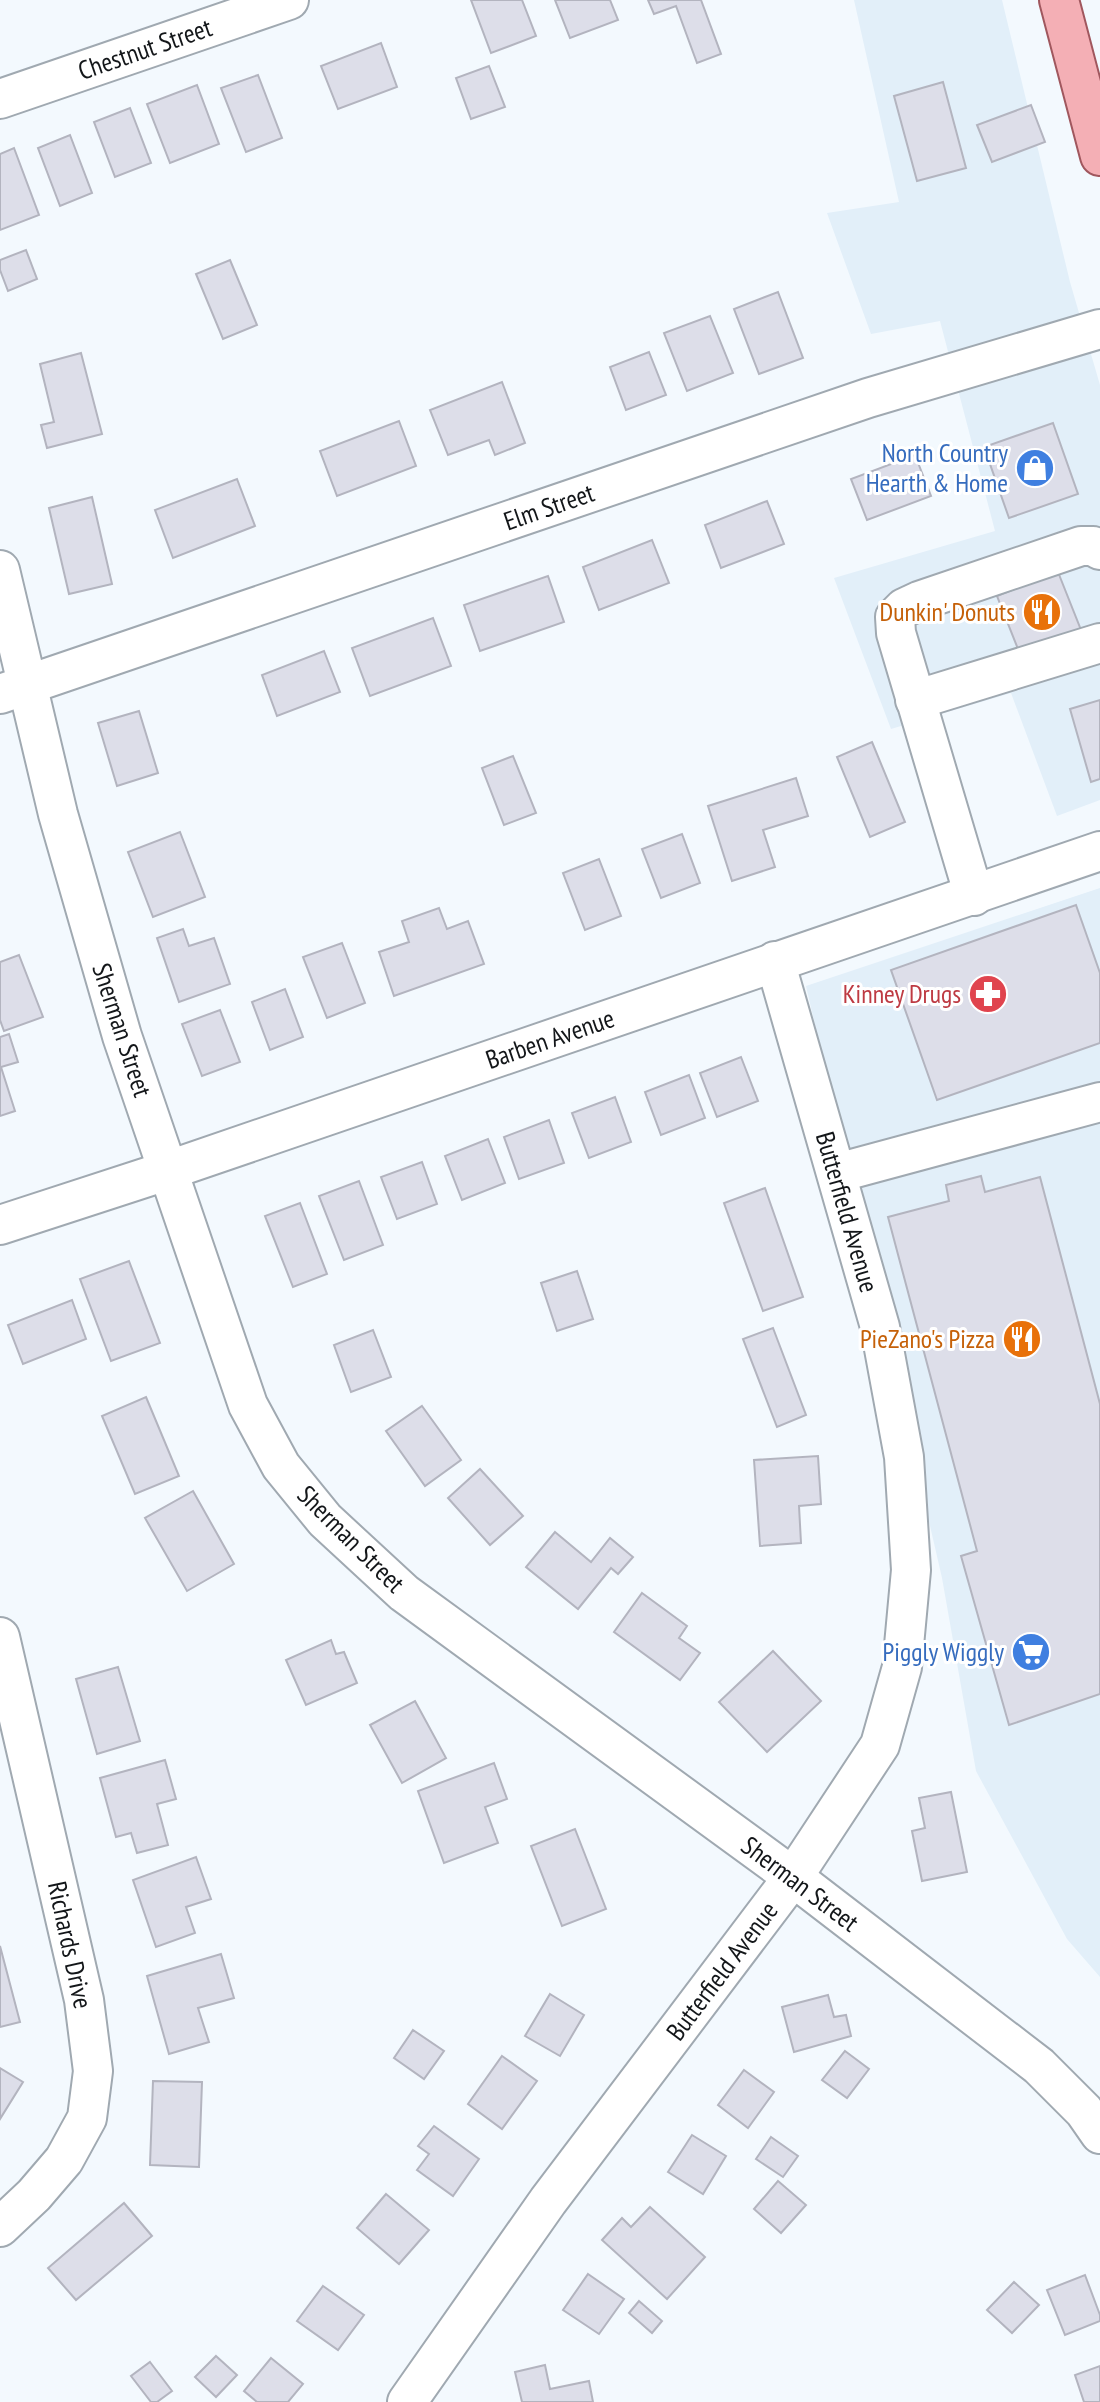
<svg xmlns="http://www.w3.org/2000/svg" width="1100" height="2402" font-family="'PT Sans Narrow',sans-serif">
<rect width="100%" height="100%" fill="#f3f9fe"/>
<g fill="#e2eff9">
<polygon points="854,0 1002,0 1070,282 1100,385 1100,800 1057,816 1011,693 891,729 834,578 995,531 940,321 871,334 827,213 899,202"/>
<polygon points="1100,888 1100,1977 1067,1939 976,1771 942,1578 806,986"/>
</g>
<g fill="#dddee9" stroke="#b3b4bf" stroke-width="2">
<polygon points="471,0 522,0 536,36 491,53"/>
<polygon points="555,0 610,0 618,20 570,38"/>
<polygon points="648,0 701,0 721,54 697,63 676,6 654,14"/>
<polygon points="381,43 397,87 338,109 321,66"/>
<polygon points="489,66 505,107 471,119 456,78"/>
<polygon points="258,75 282,138 246,152 221,88"/>
<polygon points="943,82 966,168 917,181 894,96"/>
<polygon points="197,85 219,144 170,163 147,104"/>
<polygon points="1031,105 1045,142 992,162 977,125"/>
<polygon points="130,108 151,163 115,177 94,122"/>
<polygon points="70,135 92,193 60,206 38,148"/>
<polygon points="14,148 39,215 0,230 0,154"/>
<polygon points="26,250 37,279 8,291 0,270 0,260"/>
<polygon points="230,260 257,325 223,339 196,274"/>
<polygon points="778,292 803,358 759,374 734,309"/>
<polygon points="710,316 733,373 687,391 664,333"/>
<polygon points="649,352 666,395 626,410 610,367"/>
<polygon points="81,353 102,434 47,448 41,425 54,422 40,364"/>
<polygon points="502,382 525,443 495,455 489,440 448,455 430,410"/>
<polygon points="399,421 416,466 337,496 320,451"/>
<polygon points="1053,423 1078,494 1009,518 984,447"/>
<polygon points="915,455 931,496 867,520 851,479"/>
<polygon points="237,479 255,526 173,558 155,510"/>
<polygon points="92,497 112,584 69,594 49,508"/>
<polygon points="767,501 784,544 721,568 705,525"/>
<polygon points="652,540 669,583 599,610 583,567"/>
<polygon points="1058,572 1081,630 1020,654 997,596"/>
<polygon points="548,576 564,622 480,651 464,605"/>
<polygon points="433,618 451,666 370,696 352,648"/>
<polygon points="324,651 340,692 277,716 262,675"/>
<polygon points="1100,700 1100,779 1091,782 1070,709"/>
<polygon points="139,711 158,773 117,786 98,723"/>
<polygon points="872,742 905,822 870,837 837,757"/>
<polygon points="513,756 536,813 504,825 482,768"/>
<polygon points="796,778 808,816 763,830 775,867 732,881 708,806"/>
<polygon points="180,832 205,897 153,917 128,852"/>
<polygon points="682,834 700,883 661,898 642,849"/>
<polygon points="599,859 621,916 585,930 563,873"/>
<polygon points="1076,905 1100,973 1100,1043 937,1100 891,970"/>
<polygon points="439,908 447,929 468,921 484,964 394,996 379,952 409,942 402,921"/>
<polygon points="183,929 189,946 214,938 230,984 179,1002 157,938"/>
<polygon points="342,943 365,1003 327,1018 303,957"/>
<polygon points="19,955 43,1017 4,1031 0,1020 0,962"/>
<polygon points="285,989 303,1037 270,1050 252,1002"/>
<polygon points="220,1010 240,1062 202,1076 182,1024"/>
<polygon points="9,1034 18,1062 1,1067 15,1111 0,1116 0,1037"/>
<polygon points="741,1057 758,1101 717,1117 700,1073"/>
<polygon points="689,1075 705,1118 661,1135 645,1092"/>
<polygon points="615,1097 631,1142 589,1158 572,1113"/>
<polygon points="549,1120 564,1163 519,1179 504,1137"/>
<polygon points="488,1139 505,1183 462,1200 445,1156"/>
<polygon points="422,1162 437,1204 397,1219 381,1177"/>
<polygon points="981,1176 985,1192 1040,1177 1100,1404 1100,1694 1009,1725 961,1556 977,1551 888,1217 949,1201 946,1185"/>
<polygon points="359,1181 383,1245 344,1260 319,1196"/>
<polygon points="765,1188 803,1297 763,1311 724,1203"/>
<polygon points="300,1203 327,1274 293,1287 265,1216"/>
<polygon points="129,1261 160,1343 111,1361 80,1279"/>
<polygon points="577,1271 593,1319 557,1331 541,1283"/>
<polygon points="72,1300 86,1339 23,1364 8,1325"/>
<polygon points="773,1328 806,1415 777,1427 743,1339"/>
<polygon points="373,1330 391,1377 351,1392 334,1345"/>
<polygon points="146,1397 179,1476 135,1494 102,1416"/>
<polygon points="422,1406 461,1460 425,1486 386,1431"/>
<polygon points="818,1456 821,1504 799,1506 801,1543 760,1546 754,1460"/>
<polygon points="480,1469 523,1516 490,1545 448,1498"/>
<polygon points="193,1491 234,1564 187,1591 145,1518"/>
<polygon points="555,1532 591,1562 610,1538 633,1557 618,1574 611,1568 578,1609 526,1567"/>
<polygon points="642,1593 687,1626 679,1638 700,1653 680,1680 614,1632"/>
<polygon points="331,1640 336,1654 344,1652 357,1683 306,1705 286,1660"/>
<polygon points="773,1651 821,1701 767,1752 719,1702"/>
<polygon points="118,1667 140,1741 97,1754 76,1679"/>
<polygon points="415,1701 446,1758 402,1783 370,1725"/>
<polygon points="165,1760 176,1799 157,1804 168,1845 137,1853 131,1833 116,1837 100,1778"/>
<polygon points="494,1763 507,1799 485,1807 498,1843 444,1863 418,1791"/>
<polygon points="951,1792 967,1872 922,1881 912,1831 925,1828 919,1798"/>
<polygon points="575,1829 606,1909 562,1926 531,1846"/>
<polygon points="196,1857 211,1899 186,1907 195,1933 156,1947 133,1880"/>
<polygon points="0,1946 20,2022 0,2027"/>
<polygon points="221,1954 234,1998 198,2008 209,2042 169,2054 147,1976"/>
<polygon points="550,1994 584,2015 560,2056 525,2036"/>
<polygon points="828,1995 834,2017 846,2015 851,2036 794,2052 782,2007"/>
<polygon points="413,2030 444,2051 424,2079 394,2058"/>
<polygon points="845,2051 869,2069 847,2098 822,2080"/>
<polygon points="502,2056 537,2081 502,2129 468,2104"/>
<polygon points="0,2068 23,2082 0,2119"/>
<polygon points="744,2070 774,2092 748,2128 718,2105"/>
<polygon points="153,2081 202,2082 199,2167 150,2165"/>
<polygon points="434,2126 479,2159 453,2196 417,2170 429,2154 418,2146"/>
<polygon points="692,2135 726,2156 703,2194 668,2172"/>
<polygon points="771,2137 798,2156 783,2177 756,2159"/>
<polygon points="778,2181 806,2205 781,2233 754,2209"/>
<polygon points="386,2194 429,2230 399,2264 357,2228"/>
<polygon points="124,2203 152,2236 76,2300 48,2268"/>
<polygon points="650,2207 705,2257 667,2299 602,2240 622,2218 631,2227"/>
<polygon points="588,2274 624,2299 599,2334 563,2310"/>
<polygon points="1085,2275 1100,2315 1100,2321 1065,2335 1047,2290"/>
<polygon points="1014,2282 1039,2305 1012,2333 987,2310"/>
<polygon points="323,2286 364,2315 338,2350 297,2321"/>
<polygon points="639,2301 662,2321 652,2333 629,2313"/>
<polygon points="216,2356 237,2375 216,2397 195,2377"/>
<polygon points="271,2358 303,2384 288,2402 257,2402 244,2391"/>
<polygon points="150,2362 172,2391 157,2402 151,2402 131,2376"/>
<polygon points="545,2365 550,2389 589,2381 593,2402 522,2402 515,2372"/>
<polygon points="1100,2366 1100,2402 1084,2402 1075,2375"/>
</g>
<g fill="none" stroke-linecap="round" stroke-linejoin="round">
<g stroke="#a0a9b1" stroke-width="42">
<g id="minor">
<polyline points="0,99 289,0"/>
<polyline points="0,570 58,814 122,1036 248,1405 281,1466 325,1520 404,1593 793,1877 1039,2066 1084,2111 1100,2134"/>
<polyline points="0,694 868,398 1100,329"/>
<polyline points="915,700 1100,643"/>
<polyline points="974,896 896,633 895,617 904,608 919,601 1081,546 1093,546 1100,550"/>
<polyline points="837,1173 1100,1102"/>
<polyline points="0,1225 169,1170 1100,851"/>
<polyline points="0,1637 84,2000 93,2071 87,2118 64,2160 34,2195 0,2227"/>
<polyline points="407,2402 548,2201 793,1877 880,1745 902,1667 911,1570 904,1457 880,1327 775,961"/>
</g>
</g>
<g stroke="#a0575e" stroke-width="42">
<polyline id="major" points="1059,0 1100,156"/>
</g>
<use href="#minor" stroke="#fff" stroke-width="38"/>
<use href="#major" stroke="#f4afb5" stroke-width="38"/>
</g>
<defs>
<g id="shop-disc" transform="scale(2.0125)"><circle r="9.5" fill="#3f7fe0" stroke="#fff"/><path d="M-5-2.5h2.3a2.7 3.5 0 0 1 5.4 0H5L5.5 6h-11ZM-1.5-2.5h3a1.5 2.3 0 0 0-3 0Z" fill="#fff"/></g>
<g id="restaurant-disc" transform="scale(2.0125)"><circle r="9.5" fill="#e8710a" stroke="#fff"/><path d="M-5-6h1v4h1v-4h1v4h1v-4h1v5L-1.5 .5V6h-2V.5L-5-1ZM5-6V6H3V1.5H1.5Q1.5-4 5-6Z" fill="#fff"/></g>
<g id="pharmacy-disc" transform="scale(2.0125)"><circle r="9.5" fill="#e0444e" stroke="#fff"/><path d="M-2-6h4v4h4v4h-4v4h-4v-4h-4v-4h4Z" fill="#fff"/></g>
<g id="supermarket-disc" transform="scale(2.0125)"><circle r="9.5" fill="#3f7fe0" stroke="#fff"/><path d="M-6-5.5h2.5l.6 2H6L4.5 2H-2.5L-4.4-4H-6ZM-1.5 3.2a1.3 1.3 0 1 0 .1 0ZM3 3.2a1.3 1.3 0 1 0 .1 0Z" fill="#fff"/></g>
</defs>
<g fill-rule="evenodd">
<use href="#shop-disc" x="1035" y="468"/>
<use href="#restaurant-disc" x="1042" y="612"/>
<use href="#pharmacy-disc" x="988" y="994"/>
<use href="#restaurant-disc" x="1022" y="1339"/>
<use href="#supermarket-disc" x="1031" y="1652"/>
</g>
<g text-anchor="middle" stroke-width="6" stroke-linejoin="round" paint-order="stroke">
<g font-size="26" fill="#131619" stroke="#fff">
<text transform="translate(145 49) rotate(-19)" y="9">Chestnut Street</text>
<text transform="translate(549 507) rotate(-19)" y="9">Elm Street</text>
<text transform="translate(122 1030) rotate(72)" y="9">Sherman Street</text>
<text transform="translate(550 1039) rotate(-19)" y="9">Barben Avenue</text>
<text transform="translate(847 1212) rotate(74)" y="9">Butterfield Avenue</text>
<text transform="translate(351 1539) rotate(45)" y="9">Sherman Street</text>
<text transform="translate(800 1884) rotate(37)" y="9">Sherman Street</text>
<text transform="translate(70 1945) rotate(78)" y="9">Richards Drive</text>
<text transform="translate(722 1971) rotate(-53)" y="9">Butterfield Avenue</text>
</g>
<g font-size="26" fill="#366cbe" stroke="#fff" text-anchor="end">
<text x="1008" y="462">North Country<tspan x="1008" dy="30">Hearth &amp; Home</tspan></text>
<text x="1004" y="1661">Piggly Wiggly</text>
</g>
<g font-size="26" fill="#c56008" stroke="#fff" text-anchor="end">
<text x="1015" y="621">Dunkin' Donuts</text>
<text x="995" y="1348">PieZano's Pizza</text>
</g>
<g font-size="26" fill="#be3a42" stroke="#fff" text-anchor="end">
<text x="961" y="1003">Kinney Drugs</text>
</g>
</g>
</svg>
